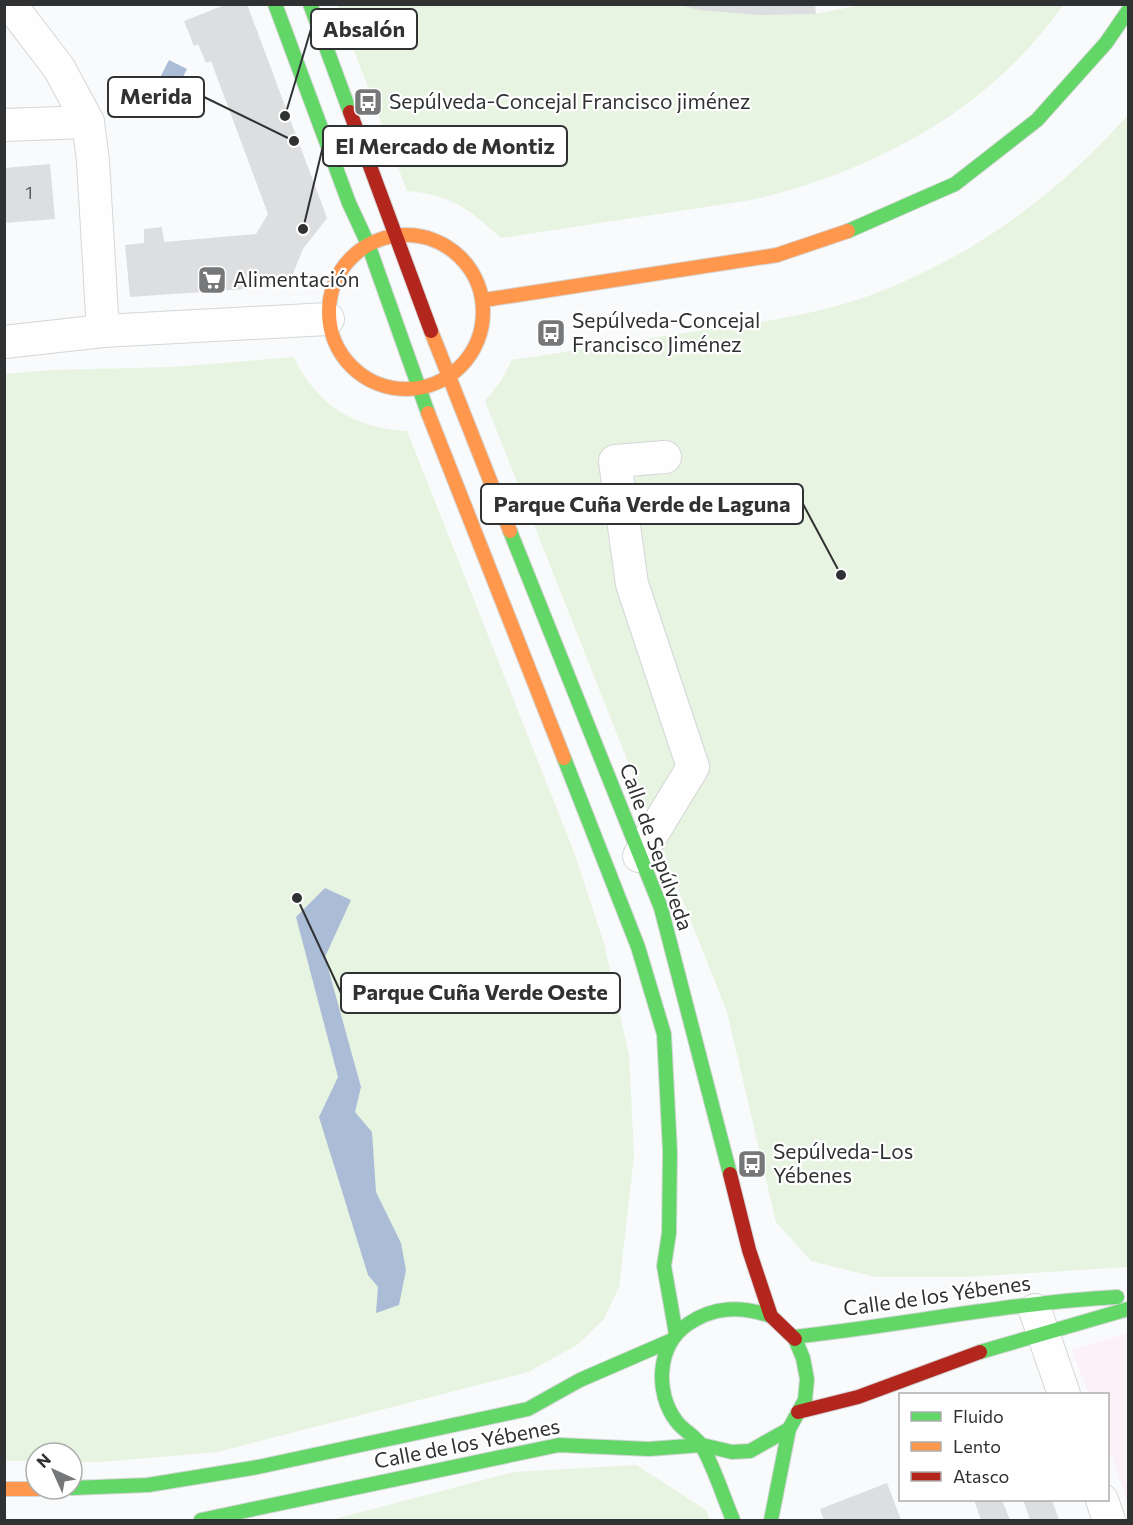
<svg xmlns="http://www.w3.org/2000/svg" width="1133" height="1525" font-family="Commissioner,sans-serif">
<rect width="100%" height="100%" fill="#f9fafb"/>
<polygon fill="#fcf1f9" points="1128,1333 1128,1504 1108,1446 1108,1394 1089,1394 1072,1350"/>
<g fill="#e7f4e1">
<path d="M671,4L757,15L815,14L866,4L1063,5C990,110 873,172 751,200L501,238C469,209 450,194 407,191L337,5Z"/>
<path d="M1128,115V1267L966,1277H876L811,1261L776,1222L727,1012L485,401L501,381L512,360C574,351 635,340 697,331C756,323 818,315 874,294C976,255 1056,195 1128,115Z"/>
<path d="M294,357C316,405 356,429 407,431L574,852L604,943L629,1055L634,1156L619,1287L604,1319L577,1345L528,1372L217,1452L101,1462H72V1453H36V1461H5V374L52,370L173,367Z"/>
<polygon points="636,1465 706,1510 710,1520 331,1520 514,1472"/>
</g>
<g fill="#abbcd7">
<polygon points="169,60 187,69 166,110 148,101"/>
<polygon points="325,888 351,900 325,957 361,1087 355,1112 372,1132 376,1192 401,1243 406,1270 399,1305 376,1313 378,1287 368,1275 319,1117 338,1077 296,917"/>
</g>
<g fill="#dddedf">
<polygon points="227,4 247,4 327,218 303,249 288,286 130,297 125,245 144,243 144,229 162,227 164,242 256,234 268,214 211,61 206,63 198,44 194,46 184,21"/>
<polygon points="677,4 815,4 816,14 757,15 699,10"/>
<polygon points="50,164 55,219 4,223 4,168"/>
<polygon points="887,1483 901,1520 824,1520 820,1509"/>
<polygon points="974,1500 1002,1500 1010,1520 981,1520"/>
<polygon points="1023,1500 1052,1500 1059,1520 1030,1520"/>
</g>
<g fill="none" stroke-linecap="round" stroke-linejoin="round">
<g stroke="#d5d6d7" stroke-width="34">
<g id="street">
<polyline points="10,4 59,68 88,122 93,161 103,331"/>
<polyline points="4,125 88,122"/>
<polyline points="4,342 103,331 328,319"/>
<polyline points="639,856 693,767 632,584 615,461 665,457"/>
<polyline points="1035,1310 1064,1394"/>
<polyline points="1102,1500 1109,1520"/>
</g>
</g>
<g stroke="#d5d6d7" stroke-width="16">
<g id="fast">
<polyline points="275,4 349,203 368,244 428,413"/>
<polyline points="310,4 350,112"/>
<polyline points="848,231 955,184 1037,120 1106,43 1128,11"/>
<polyline points="510,531 661,908 730,1174"/>
<polyline points="564,758 638,947 664,1034 670,1152 669,1233 664,1266 676,1334"/>
<path d="M794,1337C902,1325 1009,1303 1117,1297"/>
<polyline points="980,1352 1128,1309"/>
<polyline points="72,1488 148,1485 258,1467 528,1409 580,1380 670,1341"/>
<polyline points="201,1520 559,1445 649,1449 702,1445 732,1452 750,1451 789,1429 805,1400 807,1379 803,1358 795,1339"/>
<path d="M733,1520C723,1496 715,1470 703,1448C697,1437 685,1432 677,1422C654,1393 657,1345 688,1324C714,1306 741,1306 771,1316"/>
<polyline points="771,1520 789,1429"/>
</g>
</g>
<g stroke="#d5d6d7" stroke-width="16">
<g id="slow">
<circle cx="406" cy="312" r="77"/>
<polyline points="484,300 777,255 848,231"/>
<polyline points="431,331 510,531"/>
<polyline points="428,413 564,758"/>
<polyline points="4,1489 38,1489"/>
</g>
</g>
<g stroke="#d5d6d7" stroke-width="16">
<g id="jam">
<polyline points="350,112 431,331"/>
<polyline points="730,1174 749,1250 771,1316 795,1339"/>
<polyline points="798,1412 858,1397 980,1352"/>
</g>
</g>
<use href="#street" stroke="#fefefe" stroke-width="32"/>
<use href="#fast" stroke="#63d668" stroke-width="14"/>
<use href="#slow" stroke="#ff974d" stroke-width="14"/>
<use href="#jam" stroke="#b3261e" stroke-width="14"/>
</g>
<defs>
<g id="bus-square" transform="scale(1.5)"><rect x="-9" y="-9" width="18" height="18" rx="4" fill="#767778" stroke="#fff"/><path d="M-5-6H5V4H4V6H2V4H-2V6H-4V4H-5ZM-3.5-4V0h7V-4ZM-3.5 1.2v1.5H-2V1.2ZM2 1.2v1.5H3.5V1.2Z" fill="#fff"/></g>
<g id="supermarket-square" transform="scale(1.5)"><rect x="-9" y="-9" width="18" height="18" rx="4" fill="#767778" stroke="#fff"/><path d="M-6-5.5h2.5l.6 2H6L4.5 2H-2.5L-4.4-4H-6ZM-1.5 3.2a1.3 1.3 0 1 0 .1 0ZM3 3.2a1.3 1.3 0 1 0 .1 0Z" fill="#fff"/></g>
</defs>
<g fill-rule="evenodd">
<use href="#bus-square" x="368" y="102"/>
<use href="#supermarket-square" x="212" y="280"/>
<use href="#bus-square" x="551" y="333"/>
<use href="#bus-square" x="752" y="1164"/>
</g>
<g text-anchor="middle" stroke-width="4.5" stroke-linejoin="round" paint-order="stroke">
<g font-size="18" fill="#5b5c5d">
<text x="29" y="199">1</text>
</g>
<g font-size="21" fill="#303132" stroke="#fff" text-anchor="start">
<text x="389" y="109">Sepúlveda-Concejal Francisco jiménez</text>
<text x="233" y="287">Alimentación</text>
<text x="572" y="328">Sepúlveda-Concejal<tspan x="572" dy="24">Francisco Jiménez</tspan></text>
<text x="773" y="1159">Sepúlveda-Los<tspan x="773" dy="24">Yébenes</tspan></text>
</g>
<g font-size="21" fill="#303132" stroke="#fff">
<text transform="translate(656 847) rotate(70)" y="7">Calle de Sepúlveda</text>
<text transform="translate(937 1296) rotate(-8)" y="7">Calle de los Yébenes</text>
<text transform="translate(467 1444) rotate(-11)" y="7">Calle de los Yébenes</text>
</g>
</g>
<path fill="none" stroke="#303132" stroke-width="2" d="M285 116L311 29M294 141L204 97M303 229L323 146M841 575L803 504M297 898L341 993"/>
<g fill="#303132" stroke="#fff" stroke-width="2">
<circle cx="285" cy="116" r="6"/>
<circle cx="294" cy="141" r="6"/>
<circle cx="303" cy="229" r="6"/>
<circle cx="841" cy="575" r="6"/>
<circle cx="297" cy="898" r="6"/>
</g>
<g fill="#fff" stroke="#303132" stroke-width="2">
<rect x="311" y="9" width="106" height="40" rx="6"/>
<rect x="108" y="77" width="96" height="40" rx="6"/>
<rect x="323" y="126" width="244" height="40" rx="6"/>
<rect x="481" y="484" width="322" height="40" rx="6"/>
<rect x="341" y="973" width="279" height="40" rx="6"/>
</g>
<g font-size="22" text-anchor="middle" font-weight="bold" fill="#303132">
<text x="364" y="37">Absalón</text>
<text x="156" y="104">Merida</text>
<text x="445" y="154">El Mercado de Montiz</text>
<text x="642" y="512">Parque Cuña Verde de Laguna</text>
<text x="480" y="1000">Parque Cuña Verde Oeste</text>
</g>
<rect width="1133" height="1525" fill="none" stroke="#303132" stroke-width="12"/>
<rect x="899" y="1393" width="210" height="108" fill="#ffffff" stroke="#acadad" stroke-width="1.5"/>
<rect x="911" y="1412" width="30" height="9" fill="#63d668" stroke="#acadad" stroke-width="1.5"/>
<text x="953" y="1423" font-size="18" fill="#303132">Fluido</text>
<rect x="911" y="1442" width="30" height="9" fill="#ff974d" stroke="#acadad" stroke-width="1.5"/>
<text x="953" y="1453" font-size="18" fill="#303132">Lento</text>
<rect x="911" y="1472" width="30" height="9" fill="#b3261e" stroke="#acadad" stroke-width="1.5"/>
<text x="953" y="1483" font-size="18" fill="#303132">Atasco</text>
<g transform="translate(54 1471) rotate(315)"><circle r="28" fill="#ffffff" stroke="#acadad" stroke-width="1.5"/>
<path d="M0-4.5L10 22L0 15L-10 22Z" fill="#767778"/>
<text y="-9" font-size="16" font-weight="bold" text-anchor="middle" fill="#303132">N</text>
</g>
</svg>
